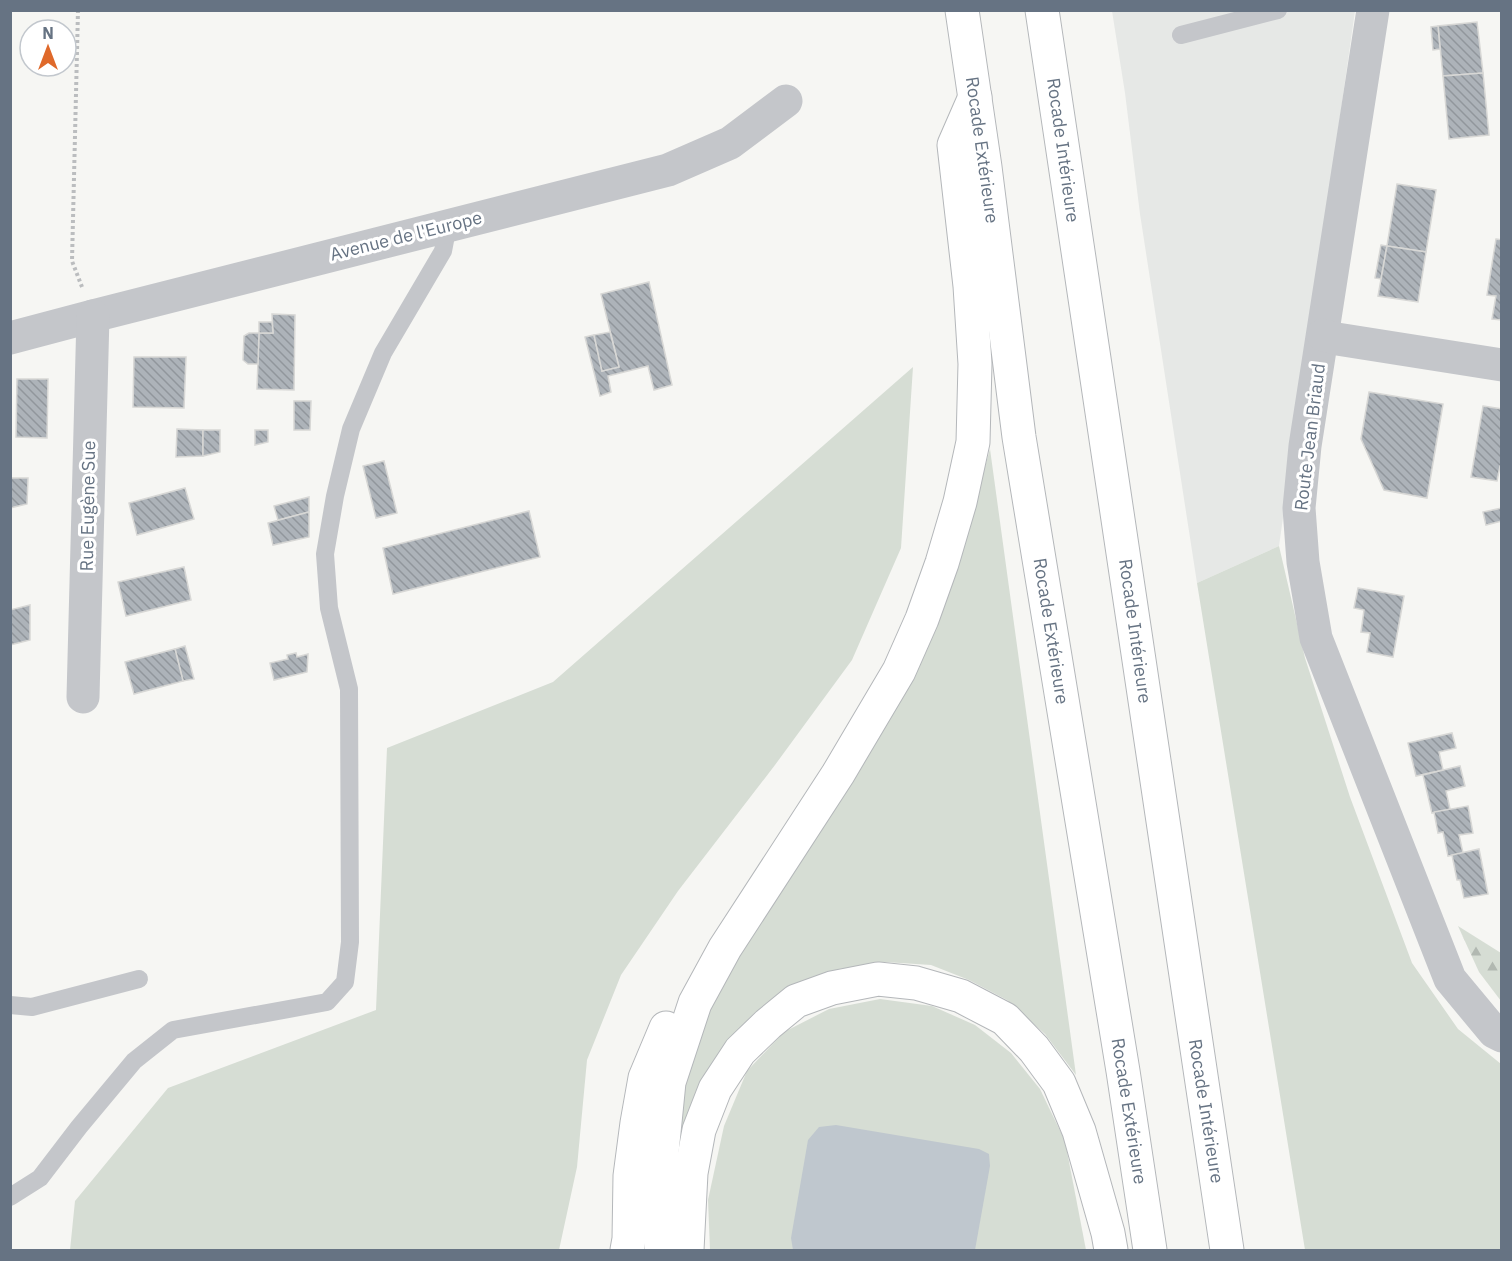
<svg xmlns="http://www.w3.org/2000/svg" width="1512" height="1261" font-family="'IBM Plex Sans',sans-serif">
<defs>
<pattern id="forest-firs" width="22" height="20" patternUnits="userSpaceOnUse" patternTransform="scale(1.5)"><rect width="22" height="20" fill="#d6ddd4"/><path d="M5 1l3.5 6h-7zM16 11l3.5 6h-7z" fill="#b1b8b1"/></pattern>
<pattern id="building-back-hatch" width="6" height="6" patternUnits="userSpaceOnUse" patternTransform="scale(1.5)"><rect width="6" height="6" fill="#adb3b9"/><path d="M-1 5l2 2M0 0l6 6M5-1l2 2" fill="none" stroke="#91969c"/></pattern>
</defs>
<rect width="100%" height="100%" fill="#f6f6f3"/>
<polygon fill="#e6e8e6" points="1112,11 1355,11 1279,546 1197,583 1140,214 1125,93"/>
<g fill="#d6ddd4">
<polygon points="913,367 901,548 852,660 775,765 678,891 621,975 587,1060 577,1167 559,1250 70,1250 75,1201 168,1088 376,1010 387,748 553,682"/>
<polygon points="990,449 1076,1075 1045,1034 1007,1000 969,980 931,965 885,962 839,969 795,986 680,1157 683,1095 695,1045 714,998 960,556"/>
<polygon points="1279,546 1305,658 1350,797 1412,963 1458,1029 1501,1064 1501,1250 1305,1250 1197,583"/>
<polygon points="880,999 932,1006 975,1025 1011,1053 1040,1089 1065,1141 1086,1250 710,1250 708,1200 724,1126 747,1071 784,1032 829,1009"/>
</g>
<polygon fill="url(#forest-firs)" points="1458,926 1501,953 1501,1001 1479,972"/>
<polygon fill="#bfc7ce" points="836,1125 979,1149 989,1154 990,1166 975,1250 793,1250 791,1238 808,1140 819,1127"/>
<g fill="url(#building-back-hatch)" stroke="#d7d7d5" stroke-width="1.5">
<polygon points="1477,22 1483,73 1443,76 1438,26"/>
<polygon points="1438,26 1440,49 1433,50 1431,27"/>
<polygon points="1483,73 1489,135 1449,139 1443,76"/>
<polygon points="1397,184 1436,190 1426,252 1387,246"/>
<polygon points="1496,239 1502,240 1502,320 1492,319 1496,296 1487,295"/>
<polygon points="1381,245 1387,246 1381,279 1375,278"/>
<polygon points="1387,246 1426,252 1418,302 1378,296"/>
<polygon points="649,282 672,385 654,390 648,366 608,376 611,392 600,396 585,337 594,335 602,371 619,367 601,294"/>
<polygon points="272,314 295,315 294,390 257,389 259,333 273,333"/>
<polygon points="259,322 272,322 273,333 259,333"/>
<polygon points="610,332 619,367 602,371 594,335"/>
<polygon points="249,333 259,333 258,364 248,364 243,360 244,336"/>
<polygon points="134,357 186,357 184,408 133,407"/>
<polygon points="17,379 48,379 47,438 16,437"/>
<polygon points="1369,392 1443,404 1427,498 1384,490 1361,439"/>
<polygon points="294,401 311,401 310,430 294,430"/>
<polygon points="1483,406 1502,409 1502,466 1500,466 1497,481 1471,477"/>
<polygon points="177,429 203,430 203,456 176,457"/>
<polygon points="203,430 220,430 220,452 203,456"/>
<polygon points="255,430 268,430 268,442 255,445"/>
<polygon points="384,461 397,513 376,518 363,466"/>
<polygon points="11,478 28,478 27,504 10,508"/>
<polygon points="185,488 194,519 137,535 129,503"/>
<polygon points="309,497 309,512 278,520 274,506"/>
<polygon points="1502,508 1502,521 1486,525 1483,512"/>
<polygon points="529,511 540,557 393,594 383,548"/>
<polygon points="309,512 309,537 273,545 268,523"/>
<polygon points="184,567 191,600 126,616 118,582"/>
<polygon points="1358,588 1404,596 1393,657 1367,652 1370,633 1361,632 1364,610 1354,608"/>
<polygon points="30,605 30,640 10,645 10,610"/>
<polygon points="185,646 194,679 183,681 175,649"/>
<polygon points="175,649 183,681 134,694 125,662"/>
<polygon points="296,653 297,657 308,654 307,672 274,680 270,663 288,659 287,655"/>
<polygon points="1452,733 1456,748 1439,752 1443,770 1416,776 1408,743"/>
<polygon points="1460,766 1465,786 1446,791 1450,809 1432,813 1423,775"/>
<polygon points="1468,806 1473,833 1459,835 1463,853 1448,856 1443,832 1438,833 1434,812"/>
<polygon points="1479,849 1488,894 1464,898 1460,880 1457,880 1452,855"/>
</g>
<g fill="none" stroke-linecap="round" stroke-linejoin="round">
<g stroke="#b4b7ba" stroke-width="35">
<g id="motorway">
<polyline points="962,10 985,167 1019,437 1123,1071 1150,1250"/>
<polyline points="1042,10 1227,1250"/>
<polyline points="627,1250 629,1239 630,1176 637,1123 645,1078 666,1028"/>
<polyline points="661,1250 660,1172 669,1082 695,1003 725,948 838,774 899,671 922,619 942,563 960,502 973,442 975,364 970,286 954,145 975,97"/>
<polyline points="687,1250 691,1173 699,1130 715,1089 740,1051 768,1024 796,1001 832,988 878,979 916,983 961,996 1005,1019 1034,1049 1059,1083 1079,1131 1108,1233 1111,1250"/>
</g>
</g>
<polyline stroke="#bbbdbf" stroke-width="4" stroke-dasharray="3 3" stroke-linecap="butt" points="78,10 72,261 82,287"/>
<g stroke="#c4c6ca" stroke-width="18">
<polyline points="1181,35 1278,10"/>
<polyline points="10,1005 32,1007 139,979"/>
<polyline points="10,1197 40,1178 79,1127 134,1061 173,1030 327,1002 345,982 350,942 349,689 329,608 325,554 335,496 351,429 383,353 443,251 448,225"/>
</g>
<g stroke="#c4c6ca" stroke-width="33">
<polyline points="1373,10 1305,446 1299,508 1303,562 1316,638 1450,979 1494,1032 1502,1036"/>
<polyline points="1323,335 1337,339 1502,365"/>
<polyline points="10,338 93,316 668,170 730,143 786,101"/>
<polyline points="83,697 93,316"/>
</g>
<use href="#motorway" stroke="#fff" stroke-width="33"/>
</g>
<g text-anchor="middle" stroke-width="6" stroke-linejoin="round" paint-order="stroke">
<g font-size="18" fill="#667383" stroke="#fff">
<text transform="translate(982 150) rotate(82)" y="6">Rocade Extérieure</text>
<text transform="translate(1063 150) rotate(82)" y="6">Rocade Intérieure</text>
<text transform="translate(406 236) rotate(-14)" y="6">Avenue de l'Europe</text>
<text transform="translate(1310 437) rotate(-83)" y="6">Route Jean Briaud</text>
<text transform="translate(88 506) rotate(-89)" y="6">Rue Eugène Sue</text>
<text transform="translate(1051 631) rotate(81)" y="6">Rocade Extérieure</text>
<text transform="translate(1135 631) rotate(82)" y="6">Rocade Intérieure</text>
<text transform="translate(1129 1111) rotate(81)" y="6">Rocade Extérieure</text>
<text transform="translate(1206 1111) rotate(81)" y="6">Rocade Intérieure</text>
</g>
</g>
<rect width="1512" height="1261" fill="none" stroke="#667383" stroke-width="24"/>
<g transform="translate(48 48)"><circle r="28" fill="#ffffff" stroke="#c2c7cd" stroke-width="1.5"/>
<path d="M0-4.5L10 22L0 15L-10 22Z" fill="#df692a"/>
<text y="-9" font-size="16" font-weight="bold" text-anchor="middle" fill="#667383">N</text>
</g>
</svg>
